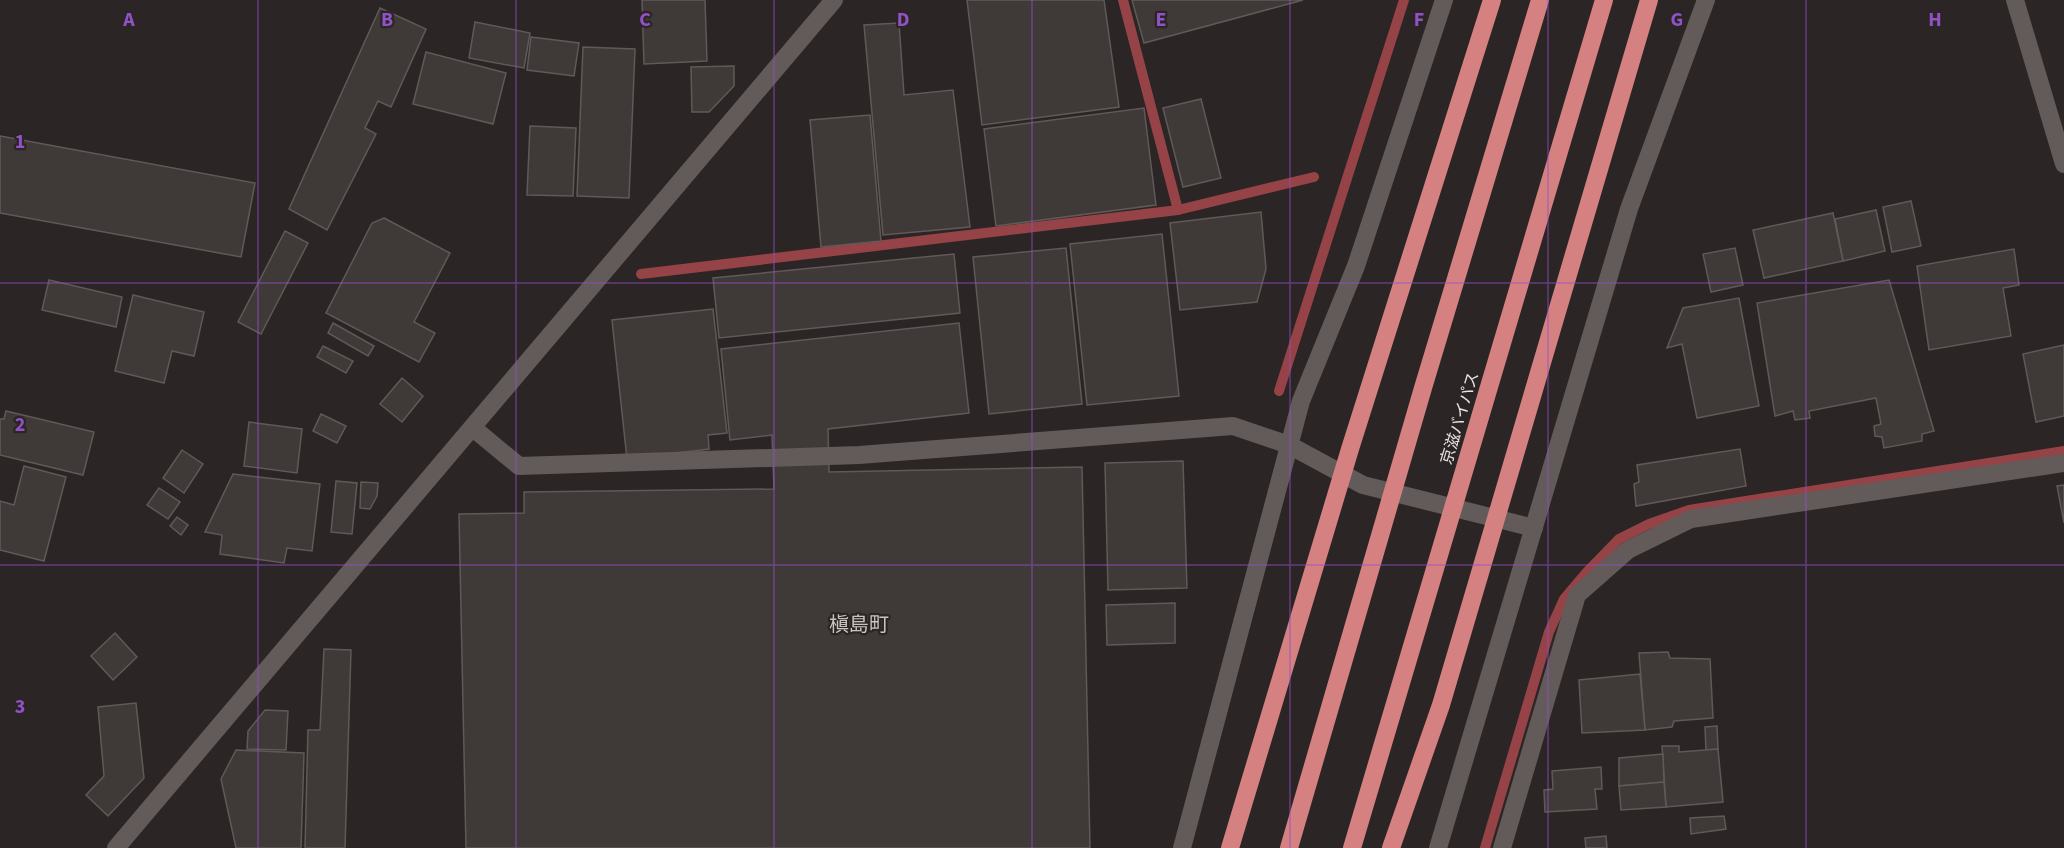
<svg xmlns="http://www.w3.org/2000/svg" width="2064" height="848" font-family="'Source Sans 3','Noto Sans JP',sans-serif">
<rect width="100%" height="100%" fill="#2b2525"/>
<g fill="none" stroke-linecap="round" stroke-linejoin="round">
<g stroke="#954346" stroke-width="10">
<polyline points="1123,0 1178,210"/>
<polyline points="641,274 1178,210 1314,177"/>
<polyline points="1279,391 1404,0"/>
<polyline points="1485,848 1549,632 1564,599 1586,573 1619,539 1649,524 1689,510 2064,451"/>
</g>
</g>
<g fill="#3f3938" stroke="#615959" stroke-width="1.5">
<polygon points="642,0 705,0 707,61 644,64"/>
<polygon points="967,0 1104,0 1119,107 982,125"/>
<polygon points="1132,0 1303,0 1144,43"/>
<polygon points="380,8 426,29 391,107 378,101 365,128 376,134 327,230 289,209"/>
<polygon points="475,22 530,33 524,68 469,58"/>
<polygon points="899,23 904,95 953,90 970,227 883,235 864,25"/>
<polygon points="531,37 579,43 574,76 527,70"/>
<polygon points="583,47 635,49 629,198 577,196"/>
<polygon points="426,52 506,73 493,124 413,104"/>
<polygon points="734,66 734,86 709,112 692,112 691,67"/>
<polygon points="1201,99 1221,178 1183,187 1163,108"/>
<polygon points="1144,108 1156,205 996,226 984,129"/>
<polygon points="870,115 881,241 821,247 810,120"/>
<polygon points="530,126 576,128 573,196 527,195"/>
<polygon points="0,136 255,183 241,257 0,213"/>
<polygon points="1911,201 1921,246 1892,252 1883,207"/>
<polygon points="1876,210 1885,251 1843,261 1835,219"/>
<polygon points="1261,212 1266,269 1257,302 1180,310 1170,223"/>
<polygon points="1833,213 1843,261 1764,278 1753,230"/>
<polygon points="384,218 450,253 414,322 435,333 419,362 326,313 372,223"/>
<polygon points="285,231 308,243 261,334 238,322"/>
<polygon points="1162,234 1179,396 1087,405 1070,244"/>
<polygon points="1066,248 1082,404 989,414 973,257"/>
<polygon points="1735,248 1743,285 1711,292 1703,254"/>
<polygon points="2014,249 2019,285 2003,288 2011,336 1929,350 1917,266"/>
<polygon points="954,254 960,313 719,338 713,278"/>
<polygon points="49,280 122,297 116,327 42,310"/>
<polygon points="1889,280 1934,431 1922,434 1922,441 1884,448 1882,437 1875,436 1874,426 1881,424 1876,398 1809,411 1810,418 1795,420 1793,411 1775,416 1757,303"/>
<polygon points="133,295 204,312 194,356 172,351 164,383 115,371"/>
<polygon points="1739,298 1759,406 1697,418 1682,344 1667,348 1683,308"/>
<polygon points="713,309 727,433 708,435 709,449 627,459 612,320"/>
<polygon points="333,323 374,346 368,356 328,333"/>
<polygon points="959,323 969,413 828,429 829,472 1082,467 1090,848 466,848 459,514 524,513 524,492 774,489 772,435 730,440 721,349"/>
<polygon points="2064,345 2064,416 2036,422 2023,354"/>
<polygon points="323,346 353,361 346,373 317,357"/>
<polygon points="402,378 423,396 402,422 380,404"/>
<polygon points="6,411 94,432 83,475 0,455 0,419 4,419"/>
<polygon points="321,414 346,426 337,443 313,431"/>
<polygon points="249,422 302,429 297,473 244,466"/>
<polygon points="1740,449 1746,486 1636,506 1634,484 1639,482 1637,465"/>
<polygon points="182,450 203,464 184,493 163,478"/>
<polygon points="1183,461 1187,588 1108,590 1105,463"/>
<polygon points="24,466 66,477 44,561 0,550 0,501 14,505"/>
<polygon points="233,474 320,484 312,551 287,548 284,563 220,554 222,535 205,532"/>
<polygon points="336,481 357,483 352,534 331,532"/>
<polygon points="361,482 378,483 377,496 370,509 360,508"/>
<polygon points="2064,485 2064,523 2057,486"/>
<polygon points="159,488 180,502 168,519 147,505"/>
<polygon points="177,517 188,525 181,535 170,526"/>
<polygon points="1175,603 1175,643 1107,645 1106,605"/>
<polygon points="115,633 137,657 113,680 91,656"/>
<polygon points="324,649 351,650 345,848 305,848 308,730 320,730"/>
<polygon points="1668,652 1670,658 1710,659 1713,718 1674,721 1672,727 1645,730 1639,653"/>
<polygon points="1640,674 1645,730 1582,733 1579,680"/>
<polygon points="136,703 144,778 108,816 86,795 104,776 98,707"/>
<polygon points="265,710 288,711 286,750 247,749 248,731"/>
<polygon points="1717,726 1718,749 1706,750 1705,727"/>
<polygon points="1662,746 1679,746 1679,752 1718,749 1723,802 1666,807"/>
<polygon points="236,750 304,753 301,848 236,848 221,779"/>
<polygon points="1663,754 1664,782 1619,786 1619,758"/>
<polygon points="1601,767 1602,789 1595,789 1597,809 1545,812 1544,790 1553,789 1552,771"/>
<polygon points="1664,782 1666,807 1621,810 1619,786"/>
<polygon points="1724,816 1726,829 1691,834 1690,818"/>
<polygon points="1606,836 1607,848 1586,848 1585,838"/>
</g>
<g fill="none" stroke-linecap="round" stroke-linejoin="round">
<g stroke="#625b5a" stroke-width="18">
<polyline points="2015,0 2064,164"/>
<polyline points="473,428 519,466 859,455 1233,426 1289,445 1363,485 1534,528"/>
<polyline points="116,848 834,0"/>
<polyline points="1182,848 1301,401 1356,266 1444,0"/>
<polyline points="1438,848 1629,209 1706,0"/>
<polyline points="1502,848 1577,595 1628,550 1691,519 2064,463"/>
</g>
<g stroke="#d58181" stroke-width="18">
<polyline points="1230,848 1350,449 1492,0"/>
<polyline points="1289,848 1423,388 1540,0"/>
<polyline points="1352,848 1604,0"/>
<polyline points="1391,848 1441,705 1649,0"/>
</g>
</g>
<path fill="none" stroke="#9151c7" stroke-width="1.5" stroke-opacity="0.55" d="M258,0V848M516,0V848M774,0V848M1032,0V848M1290,0V848M1548,0V848M1806,0V848M0,283H2064M0,565H2064"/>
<g text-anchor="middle" stroke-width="4.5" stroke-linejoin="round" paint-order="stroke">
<g font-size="16" fill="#e9e5e5" stroke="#2b2525">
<text transform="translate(1459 418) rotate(-73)" y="6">京滋バイパス</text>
</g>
<g font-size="20" fill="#cbc3c2" stroke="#2b2525">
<text x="859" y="631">槇島町</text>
</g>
</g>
<g font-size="20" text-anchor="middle" font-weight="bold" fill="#9151c7" stroke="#2b2525" stroke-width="4.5" stroke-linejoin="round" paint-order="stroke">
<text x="129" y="26">A</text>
<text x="387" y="26">B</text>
<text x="645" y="26">C</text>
<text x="903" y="26">D</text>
<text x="1161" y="26">E</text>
<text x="1419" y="26">F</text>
<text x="1677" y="26">G</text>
<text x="1935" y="26">H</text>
<text x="20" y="148">1</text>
<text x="20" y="431">2</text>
<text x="20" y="713">3</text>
</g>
</svg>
